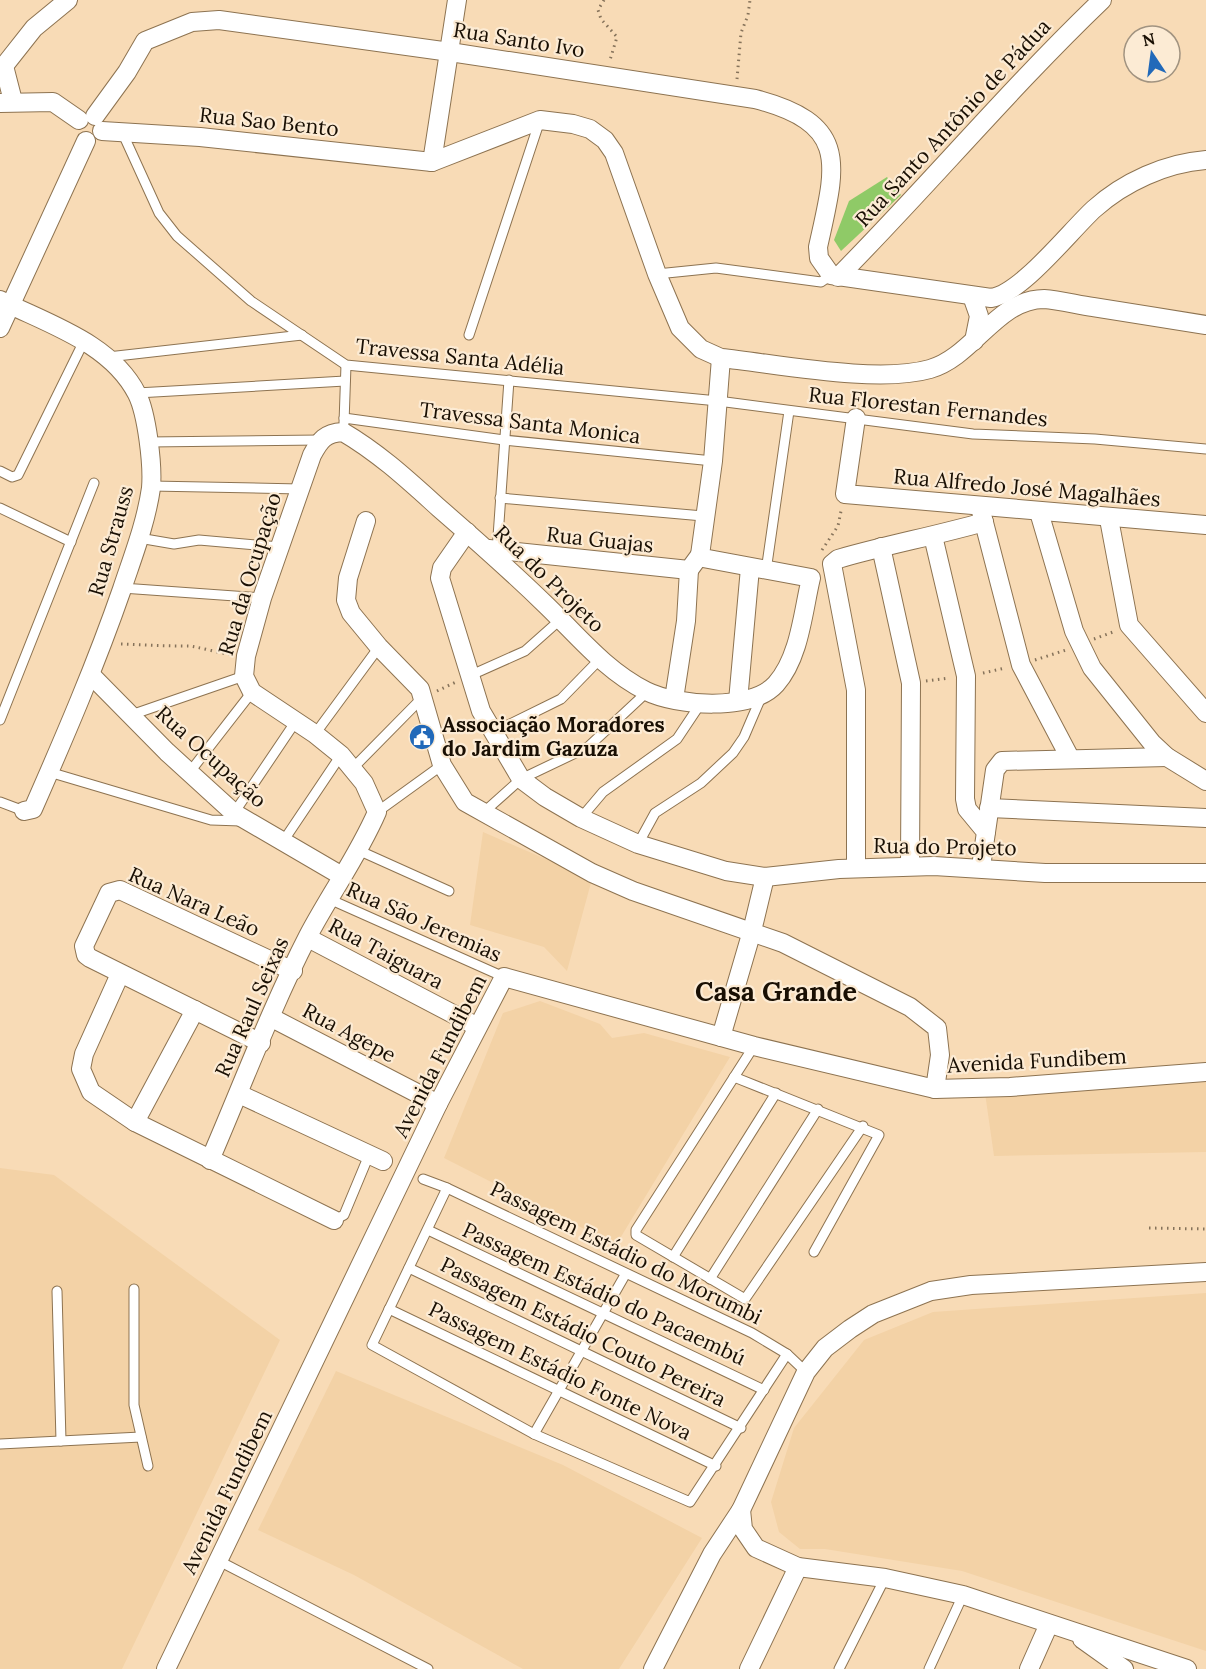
<svg xmlns="http://www.w3.org/2000/svg" width="1206" height="1669" font-family="Lora,serif">
<rect width="100%" height="100%" fill="#f8dbb6"/>
<g fill="#f3d2a6">
<polygon points="483,832 592,879 567,971 544,947 470,925"/>
<polygon points="540,1001 600,1024 612,1038 644,1033 730,1057 616,1245 444,1158 503,1013"/>
<polygon points="1206,1081 1206,1152 994,1156 985,1093"/>
<polygon points="0,1168 54,1175 280,1340 122,1669 0,1669"/>
<polygon points="1206,1293 1206,1651 962,1571 825,1549 800,1549 779,1532 771,1502 794,1428 864,1340 933,1312"/>
<polygon points="336,1371 563,1465 702,1538 619,1669 523,1669 354,1575 258,1530"/>
</g>
<polygon fill="#8fca67" points="887,177 901,195 841,251 834,240 849,201"/>
<g fill="none" stroke-linecap="round" stroke-linejoin="round">
<g stroke="#8d7351" stroke-width="11">
<g id="service">
<polyline points="123,134 159,213 177,236 251,301 346,365 718,401 973,434 1095,439 1206,449"/>
<polyline points="657,274 716,268 821,282 831,275"/>
<polyline points="469,335 540,120"/>
<polyline points="108,357 302,335"/>
<polyline points="137,393 345,381"/>
<polyline points="344,418 504,440 713,461"/>
<polyline points="344,423 346,365"/>
<polyline points="148,442 320,440"/>
<polyline points="0,471 12,477 18,475 84,341"/>
<polyline points="151,486 300,489"/>
<polyline points="500,498 703,516"/>
<polyline points="0,508 71,542"/>
<polyline points="139,538 174,544 199,540 280,547"/>
<polyline points="497,551 509,380"/>
<polyline points="766,571 789,411"/>
<polyline points="122,588 262,598"/>
<polyline points="469,676 525,651 561,619"/>
<polyline points="131,715 244,676"/>
<polyline points="0,720 94,483"/>
<polyline points="492,733 561,699 600,659"/>
<polyline points="315,734 379,647"/>
<polyline points="353,768 423,697"/>
<polyline points="49,772 211,820 241,821"/>
<polyline points="189,773 252,692"/>
<polyline points="0,802 24,811"/>
<polyline points="377,812 442,765"/>
<polyline points="484,812 521,779 588,747 647,692"/>
<polyline points="234,813 296,721"/>
<polyline points="581,818 603,792 677,739 701,703"/>
<polyline points="282,843 341,755"/>
<polyline points="638,844 655,813 701,783 733,753 744,737 762,695"/>
<polyline points="360,851 449,891"/>
<polyline points="329,899 504,977"/>
<polyline points="754,1046 636,1230 636,1235 745,1299 863,1126"/>
<polyline points="734,1077 879,1135 814,1252"/>
<polyline points="423,1179 447,1188 752,1333 787,1354 806,1372"/>
<polyline points="447,1188 372,1345 534,1434 690,1502 787,1354"/>
<polyline points="334,1220 344,1215 369,1155"/>
<polyline points="428,1230 764,1390"/>
<polyline points="673,1257 776,1093"/>
<polyline points="409,1268 741,1428"/>
<polyline points="710,1279 818,1109"/>
<polyline points="134,1289 134,1405 148,1466"/>
<polyline points="57,1291 61,1441"/>
<polyline points="389,1309 716,1466"/>
<polyline points="534,1434 625,1275"/>
<polyline points="0,1444 141,1437"/>
<polyline points="219,1561 428,1669"/>
<polyline points="839,1669 885,1578"/>
<polyline points="929,1669 963,1595"/>
</g>
</g>
<g stroke="#8d7351" stroke-width="20">
<g id="minor">
<polyline points="4,66 13,101"/>
<polyline points="0,71 34,28 68,0"/>
<polyline points="0,103 53,102 79,120"/>
<path d="M95,116L127,72L145,41L192,22L219,20L450,52L755,99C851,124 836,165 818,247L819,258L831,275L991,298C1021,294 1070,231 1094,209C1124,182 1166,163 1206,160"/>
<path d="M102,131L200,137L432,162L540,120L573,124L590,129L605,140L614,153L657,274L680,328L701,349L721,358C778,364 878,384 930,369C973,357 997,299 1044,299C1060,300 1078,305 1093,307C1131,313 1168,319 1206,325"/>
<polyline points="432,162 457,0"/>
<path d="M838,277C928,186 1010,88 1102,0"/>
<polyline points="972,296 979,316 974,341"/>
<path d="M0,300C48,324 111,343 137,394C147,414 153,465 151,488C146,523 133,556 122,589C96,664 65,736 33,809L24,811"/>
<polyline points="0,328 86,141"/>
<polyline points="856,418 845,494 1206,525"/>
<polyline points="981,511 1021,665 1070,758"/>
<polyline points="1039,512 1074,631 1092,668 1152,743 1167,757 1206,781"/>
<polyline points="1109,519 1129,625 1206,713"/>
<polyline points="366,521 348,578 346,600 351,613 379,647 420,689 442,765 465,802 592,873 633,891 783,943 910,1007 937,1028 940,1055 935,1089"/>
<polyline points="467,532 442,568 440,578 481,711 521,779 545,797 581,818 638,844 726,871 765,877 839,869 934,866 1045,873 1206,873"/>
<polyline points="933,536 966,676 965,799 967,809 986,832 981,867"/>
<polyline points="881,547 911,683 910,866"/>
<polyline points="489,549 689,570 700,555"/>
<polyline points="91,675 167,752 234,813 342,876"/>
<polyline points="674,699 686,621 689,570"/>
<polyline points="738,701 750,568"/>
<polyline points="989,808 1206,818"/>
<polyline points="986,832 995,770 1002,761 1167,757"/>
<path d="M856,868V690L832,564L838,559C886,545 935,536 984,522"/>
<polyline points="308,938 476,1026"/>
<polyline points="120,974 84,1054 81,1069 91,1092 135,1122 334,1220"/>
<polyline points="272,1018 438,1104"/>
<polyline points="721,1037 752,931 765,877"/>
<polyline points="261,1043 90,958 86,955 84,946 109,893 120,890 293,971"/>
<polyline points="239,1094 383,1161"/>
<polyline points="135,1122 195,1010"/>
<path d="M210,1160C242,1086 271,1008 308,936C330,894 358,856 377,812L364,783L341,755L315,734L252,692L244,676L246,656L262,598L312,455C320,440 325,433 343,432C379,453 409,481 439,508C476,540 512,572 547,606C578,636 606,671 646,691C676,706 751,712 776,684C800,657 803,611 811,578L703,558L700,555L713,461L721,358"/>
<polyline points="741,1510 743,1529 756,1548 798,1567 885,1578 963,1595 1187,1669"/>
<polyline points="1082,1639 1124,1669"/>
<polyline points="166,1669 438,1104 504,977 754,1046 935,1089 1010,1087 1206,1072"/>
<polyline points="653,1669 712,1554 741,1510 806,1372 825,1348 850,1329 873,1314 931,1291 971,1285 1206,1272"/>
<polyline points="749,1669 798,1567"/>
<polyline points="1029,1669 1049,1624"/>
</g>
</g>
<g stroke="#85725a" stroke-width="3" stroke-dasharray="1.5 4.5" stroke-linecap="butt">
<polyline points="604,0 598,10 601,19 617,37 610,60"/>
<polyline points="737,79 741,33 748,15 750,0"/>
<polyline points="822,550 838,526 841,511"/>
<polyline points="1094,639 1113,632"/>
<path d="M121,644C143,645 165,646 188,646C196,646 218,653 230,654"/>
<polyline points="1035,660 1066,650"/>
<polyline points="983,673 1005,668"/>
<polyline points="926,681 949,678"/>
<polyline points="437,691 456,682"/>
<polyline points="1149,1228 1206,1229"/>
</g>
<use href="#service" stroke="#fff" stroke-width="9"/>
<use href="#minor" stroke="#fff" stroke-width="18"/>
</g>
<defs>
<g id="civic-disc" transform="scale(1.35)"><circle r="9.5" fill="#2169b9" stroke="#fcebd4"/><path d="M-.6-6.5H3V-4.5H.6V-3L4-1V1h2V6H-6V1h2V-1L-.6-3ZM-1.2 2.5V6h2.4V2.5Z" fill="#fff"/></g>
</defs>
<g fill-rule="evenodd">
<use href="#civic-disc" x="422" y="737"/>
</g>
<g text-anchor="middle" stroke-width="4.5" stroke-linejoin="round" paint-order="stroke">
<g font-size="21" fill="#190f03" stroke="#fcebd4">
<text transform="translate(519 40) rotate(9)" y="7">Rua Santo Ivo</text>
<text transform="translate(269 122) rotate(6)" y="7">Rua Sao Bento</text>
<text transform="translate(953 123) rotate(-47)" y="7">Rua Santo Antônio de Pádua</text>
<text transform="translate(460 357) rotate(6)" y="7">Travessa Santa Adélia</text>
<text transform="translate(928 407) rotate(6)" y="7">Rua Florestan Fernandes</text>
<text transform="translate(530 423) rotate(7)" y="7">Travessa Santa Monica</text>
<text transform="translate(1027 488) rotate(5)" y="7">Rua Alfredo José Magalhães</text>
<text transform="translate(600 540) rotate(6)" y="7">Rua Guajas</text>
<text transform="translate(111 541) rotate(-74)" y="7">Rua Strauss</text>
<text transform="translate(250 574) rotate(-73)" y="7">Rua da Ocupação</text>
<text transform="translate(549 579) rotate(44)" y="7">Rua do Projeto</text>
<text transform="translate(211 757) rotate(42)" y="7">Rua Ocupação</text>
<text transform="translate(945 847) rotate(1)" y="7">Rua do Projeto</text>
<text transform="translate(194 902) rotate(24)" y="7">Rua Nara Leão</text>
<text transform="translate(424 922) rotate(24)" y="7">Rua São Jeremias</text>
<text transform="translate(386 954) rotate(28)" y="7">Rua Taiguara</text>
<text transform="translate(252 1007) rotate(-66)" y="7">Rua Raul Seixas</text>
<text transform="translate(349 1033) rotate(28)" y="7">Rua Agepe</text>
<text transform="translate(440 1056) rotate(-63)" y="7">Avenida Fundibem</text>
<text transform="translate(1037 1061) rotate(-3)" y="7">Avenida Fundibem</text>
<text transform="translate(626 1253) rotate(26)" y="7">Passagem Estádio do Morumbi</text>
<text transform="translate(604 1294) rotate(25)" y="7">Passagem Estádio do Pacaembú</text>
<text transform="translate(583 1332) rotate(26)" y="7">Passagem Estádio Couto Pereira</text>
<text transform="translate(560 1371) rotate(26)" y="7">Passagem Estádio Fonte Nova</text>
<text transform="translate(227 1492) rotate(-64)" y="7">Avenida Fundibem</text>
</g>
<g font-size="21" font-weight="bold" fill="#190f03" stroke="#fcebd4" text-anchor="start">
<text x="442" y="732">Associação Moradores<tspan x="442" dy="24">do Jardim Gazuza</tspan></text>
</g>
<g font-size="27" font-weight="bold" fill="#190f03" stroke="#fcebd4">
<text x="776" y="1001">Casa Grande</text>
</g>
</g>
<g transform="translate(1152 54) rotate(347)"><circle r="28" fill="#fcebd4" stroke="#a19380" stroke-width="1.5"/>
<path d="M0-4.5L10 22L0 15L-10 22Z" fill="#2169b9"/>
<text y="-9" font-size="16" font-weight="bold" text-anchor="middle" fill="#190f03">N</text>
</g>
</svg>
